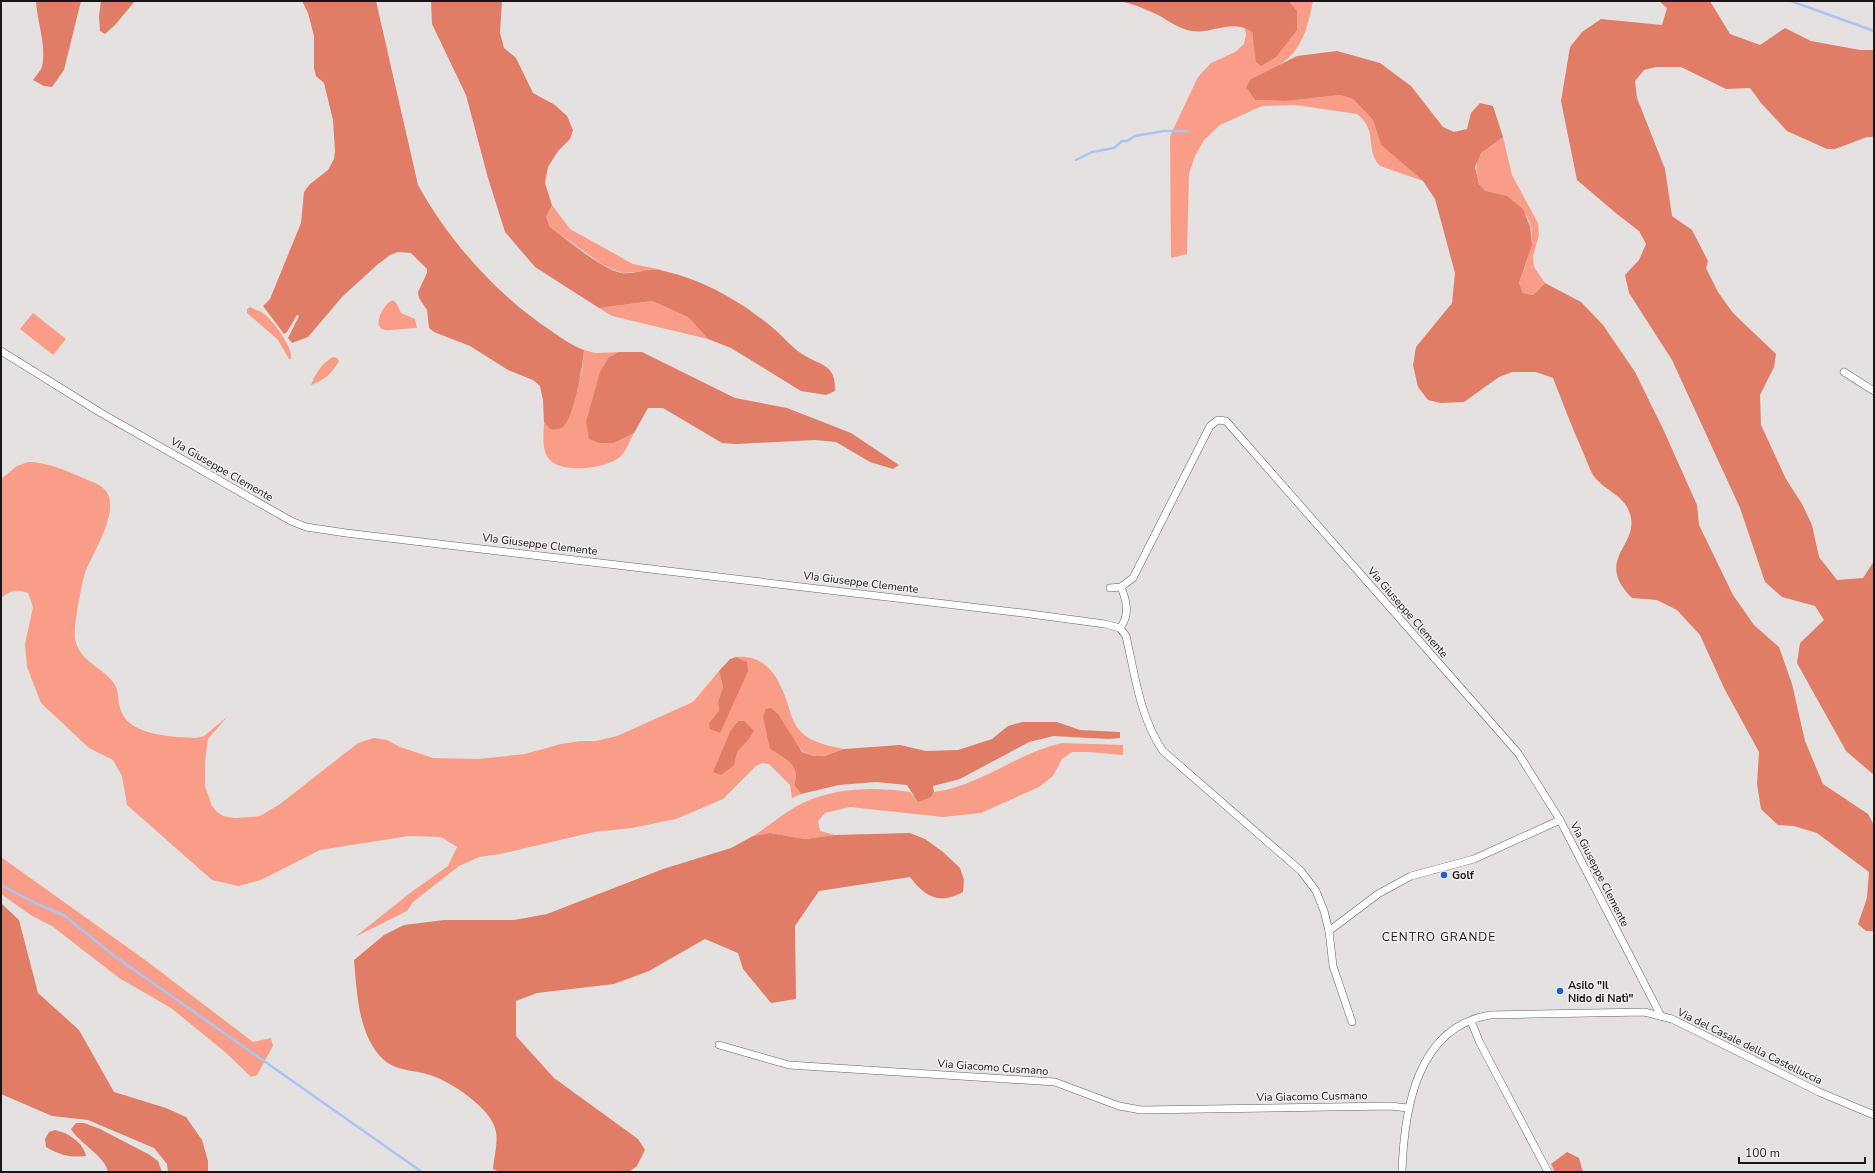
<svg xmlns="http://www.w3.org/2000/svg" width="1875" height="1173" font-family="'Nunito Sans',sans-serif">
<rect width="100%" height="100%" fill="#e5e1e0"/>
<g fill="#fa9d88">
<path d="M1289,1H1313C1307,30 1302,53 1274,68C1262,74 1253,76 1246,87L1255,100L1286,101L1340,95L1353,99L1373,120L1381,145L1423,181L1380,166C1364,149 1379,131 1357,114L1296,105L1262,106L1220,125L1204,140L1195,156L1189,174L1187,254L1171,258L1170,136L1198,77L1211,63L1235,52L1244,44L1246,34L1244,26L1252,32L1253,43L1293,5Z"/>
<path d="M1503,137L1512,175L1538,223L1539,235L1533,256L1534,267L1545,283L1533,295L1523,293L1519,283C1525,265 1534,247 1531,227C1526,203 1503,201 1485,191C1481,189 1479,184 1478,179C1472,153 1485,150 1503,137Z"/>
<polygon points="552,205 570,229 633,264 662,270 622,273 603,265 550,227 546,217"/>
<path d="M393,300L397,304L401,313L415,319L417,328C411,328 388,331 385,330C370,327 385,302 393,300Z"/>
<polygon points="652,301 688,317 708,339 612,316 599,308"/>
<path d="M250,307C254,309 260,311 264,314C273,320 294,349 291,359H289L278,340L247,313V309Z"/>
<polygon points="33,313 66,339 53,355 20,329"/>
<path d="M584,350L595,353L619,352L609,357L614,443L634,433C630,440 627,449 622,455C610,469 562,474 550,460C541,451 544,434 544,422L550,429C556,430 560,429 565,425L582,372Z"/>
<path d="M333,357L337,358L339,361C333,373 323,381 311,385C315,374 322,363 333,357Z"/>
<path d="M28,462C46,462 66,470 83,478C89,481 99,483 104,489C124,508 90,556 84,576C81,588 73,628 75,639C80,664 107,668 116,687C119,695 118,705 122,713C132,736 175,737 196,738L204,736L227,717L208,739L205,761V786L212,806L217,812L223,816L234,818L252,817L260,816L280,804L358,743L374,738L387,740L400,747L433,758L479,759L525,754L561,744L581,741H596L617,736L693,702L719,671L723,687L718,702L719,711L710,729L746,662L736,657C765,655 777,674 786,699C790,710 792,723 801,732C812,743 830,746 844,749C824,756 810,763 795,743L770,749C785,759 801,764 794,785L801,794L792,798L790,785L769,764L762,763L756,766L723,799L676,819L632,828L594,832L500,854L479,857L459,866L413,902L407,911L355,937L410,893L448,866L457,847L441,837L409,836L320,850L261,880L238,886L212,880L127,805L122,776L113,760L89,748L41,703L27,667L25,644L33,607L28,593C16,589 11,590 1,598V479L17,466Z"/>
<path d="M1062,743L1123,745V755L1088,752H1072L1062,759L1053,776L1039,787L981,813L943,817L850,807L825,813L818,821L820,831L835,835L805,839L770,833L753,836C770,825 789,809 807,801C840,787 876,787 910,792L913,796L931,797L934,792C980,786 1017,753 1062,743Z"/>
<polygon points="1,857 148,962 253,1042 271,1038 273,1046 257,1075 251,1077 225,1052 171,1008 119,978 52,926 32,916 1,894"/>
</g>
<g fill="#e17c67">
<path d="M36,1H81L64,70L52,87L44,86L33,80C36,76 40,71 42,67C47,46 37,22 36,1Z"/>
<polygon points="101,1 135,1 115,25 105,34 100,31 99,16"/>
<path d="M302,1H376L418,185C448,240 498,296 550,330C561,338 571,345 584,350C583,365 574,415 564,426C560,430 555,430 550,429L544,422L543,400L540,386L533,380L508,370L470,346L434,332L429,328L427,310L419,298L418,292L427,273V269L411,253L398,252L390,255L377,265L343,296L308,337L292,343L288,338L299,316L297,315L287,332L284,334L263,306L270,299L301,223L304,192L309,185L328,170L334,159L335,151L333,120L324,83L316,76L314,68V36L308,13Z"/>
<path d="M431,1H502L500,33L504,48L516,58L533,93L555,105L567,116L573,130L570,139L558,151L548,167L545,183L552,205L546,217L550,227C568,240 600,268 621,273C635,275 650,267 664,271C704,280 742,302 773,328C783,336 791,347 802,354C820,366 836,363 835,391L826,395L801,391L731,348L708,339L688,317L652,301L599,308L535,267L505,232L488,178L466,95L432,24Z"/>
<path d="M1118,1H1289L1297,11V30L1276,57L1261,66L1256,62L1252,32C1232,18 1213,34 1192,31C1178,29 1168,20 1156,14C1143,8 1131,3 1118,1Z"/>
<polygon points="1659,1 1710,1 1730,34 1760,45 1785,28 1811,41 1860,50 1874,50 1874,137 1867,137 1835,149 1827,149 1787,131 1761,103 1750,88 1726,89 1681,67 1656,67 1644,70 1635,81 1637,98 1665,169 1672,216 1692,230 1708,261 1706,268 1718,292 1733,313 1776,354 1774,367 1760,395 1761,425 1786,479 1802,504 1812,525 1819,557 1837,580 1863,578 1874,561 1874,775 1846,751 1797,663 1800,643 1824,620 1815,606 1782,597 1765,582 1740,508 1672,360 1629,293 1625,275 1639,260 1646,244 1639,231 1617,214 1577,180 1561,101 1570,47 1582,32 1601,19 1662,25 1667,8"/>
<path d="M1337,51L1380,63L1411,86L1443,127L1454,132L1467,129L1471,113L1480,103L1493,106L1503,137L1481,153L1475,167L1479,184L1485,191L1507,196L1523,209L1530,226L1532,245L1519,283L1523,293L1533,295L1545,283L1581,302L1603,325L1635,372L1664,431L1697,505L1699,525L1733,595L1754,625L1779,647L1792,684L1805,741L1823,784L1868,814L1874,825V931H1866L1858,924L1867,898L1869,872L1817,833L1794,826L1778,825L1761,809L1757,784L1759,752L1724,688L1700,635L1677,610L1657,600L1632,598C1593,559 1640,546 1630,514C1624,494 1604,491 1593,475C1589,468 1586,459 1583,452C1572,428 1563,403 1553,378L1536,372H1512L1499,377L1464,402L1441,403L1428,400L1418,387L1413,365L1416,347L1452,303L1455,273L1435,199L1423,181L1381,145L1373,120L1353,99L1340,95L1286,101L1255,100L1246,87L1251,79L1297,56Z"/>
<polygon points="619,352 642,352 735,398 787,408 851,433 899,465 893,469 870,462 836,442 815,440 736,444 722,443 663,408 648,408 634,433 614,443 599,443 589,439 586,422 600,372 609,357"/>
<polygon points="736,657 747,662 748,671 720,733 710,729 709,723 719,711 718,702 723,687 719,671 730,659"/>
<path d="M771,708L778,714L802,752L813,756H824L844,749L900,745L926,751L958,750L992,739L1008,726L1022,722H1057L1080,730L1120,732V738L1108,739L1054,736L1029,742L960,779L933,786L934,792L931,797L918,802L907,785L876,782L839,785L801,794L794,785C801,764 785,759 770,749L763,717L766,709Z"/>
<polygon points="738,721 744,721 754,731 748,740 737,752 734,765 721,775 713,772 730,732"/>
<path d="M770,833L805,839L835,835L910,833L925,839L943,852L960,868L964,880L963,892C939,905 925,897 910,877L819,891L795,926L796,999L771,1003L743,969L738,953L705,939L649,971L614,984L537,993L516,1001V1036L554,1078L638,1139L645,1150L637,1166L629,1172H500L493,1169C494,1158 498,1143 496,1132C493,1109 450,1081 430,1075C415,1070 396,1071 384,1060C358,1037 357,992 354,960L384,935L404,925L444,920H514L547,914L663,869L731,848L753,836Z"/>
<polygon points="1,903 19,920 38,993 79,1030 114,1092 166,1108 186,1117 202,1140 208,1161 208,1172 168,1172 167,1164 154,1148 88,1120 52,1116 1,1094"/>
<path d="M76,1123H84L100,1129L150,1155L158,1161L162,1172H108C106,1157 79,1143 71,1129Z"/>
<path d="M55,1130C68,1133 83,1142 86,1156C70,1158 60,1155 46,1147L45,1139L49,1132Z"/>
<polygon points="1567,1152 1579,1158 1583,1172 1555,1172 1551,1164"/>
</g>
<g fill="none" stroke-linecap="round" stroke-linejoin="round">
<g stroke="#a7c5f6" stroke-width="2.5">
<polyline points="1791,1 1874,31"/>
<polyline points="1076,160 1092,152 1114,148 1122,141 1127,141 1135,136 1164,131 1187,131"/>
<polyline points="1,885 33,902 65,916 113,955 422,1172"/>
</g>
<g stroke="#646060" stroke-width="8">
<g id="street">
<path d="M1,351L101,413L291,521L306,527L346,533L1023,613L1105,624L1120,628L1126,636C1135,675 1140,718 1163,751L1301,871L1316,891L1324,911L1329,931L1333,966L1352,1022"/>
<polyline points="1844,372 1874,391"/>
<polyline points="1110,588 1121,587 1133,578 1210,426 1218,420 1226,421 1518,753 1560,820 1661,1016"/>
<path d="M1120,628C1130,615 1127,602 1121,587"/>
<polyline points="1329,931 1378,894 1411,876 1474,859 1560,820"/>
<polyline points="1471,1021 1480,1043 1548,1172"/>
<polyline points="719,1045 789,1065 1055,1082 1119,1106 1141,1110 1390,1106 1408,1108"/>
<path d="M1402,1172C1404,1111 1416,1027 1490,1015L1644,1012L1672,1019L1819,1092L1874,1115"/>
</g>
</g>
<use href="#street" stroke="#fff" stroke-width="7"/>
</g>
<g fill="#1f5eca" stroke="#f3eeee" stroke-width="1.5">
<circle cx="1444" cy="875" r="4"/>
<circle cx="1560" cy="991" r="4"/>
</g>
<g text-anchor="middle" stroke-width="3" stroke-linejoin="round" paint-order="stroke">
<g font-size="11" fill="#171515" stroke="#f3eeee">
<text transform="translate(222 469) rotate(30)" y="4">VIa Giuseppe Clemente</text>
<text transform="translate(540 544) rotate(7)" y="4">VIa Giuseppe Clemente</text>
<text transform="translate(861 582) rotate(7)" y="4">VIa Giuseppe Clemente</text>
<text transform="translate(1408 612) rotate(49)" y="4">Via Giuseppe Clemente</text>
<text transform="translate(1600 874) rotate(63)" y="4">Via Giuseppe Clemente</text>
<text transform="translate(1750 1046) rotate(26)" y="4">Via del Casale della Castelluccia</text>
<text transform="translate(993 1067) rotate(4)" y="4">Via Giacomo Cusmano</text>
<text transform="translate(1312 1096) rotate(-1)" y="4">Via Giacomo Cusmano</text>
</g>
<g font-size="11" font-weight="bold" fill="#171515" stroke="#f3eeee" text-anchor="start">
<text x="1452" y="879">Golf</text>
<text x="1568" y="989">Asilo "Il<tspan x="1568" dy="13">Nido di Natì"</tspan></text>
</g>
<g font-size="12" letter-spacing="1" fill="#171515" stroke="#f3eeee">
<text x="1439" y="941">CENTRO GRANDE</text>
</g>
</g>
<rect width="1875" height="1173" fill="none" stroke="#171515" stroke-width="4"/>
<path d="M1739 1157v6h126v-6" fill="none" stroke="#171515" stroke-width="2"/>
<text x="1745" y="1157" font-size="12" fill="#171515" stroke="#f3eeee" stroke-width="3" paint-order="stroke">100 m</text>
</svg>
